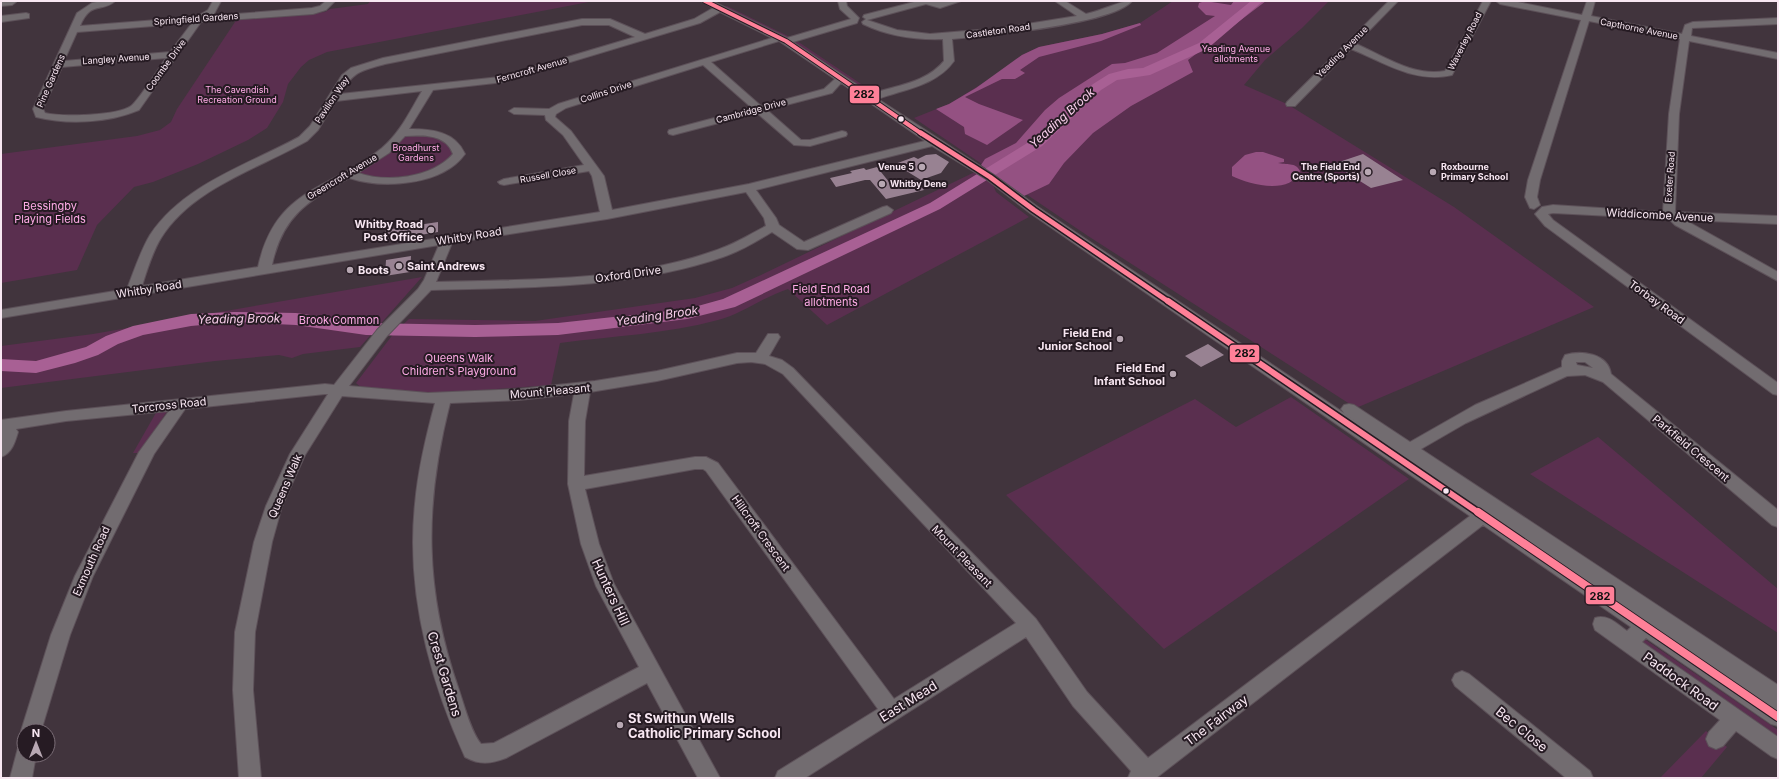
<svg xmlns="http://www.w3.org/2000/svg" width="1779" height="779" font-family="Inter,sans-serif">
<rect width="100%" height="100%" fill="#41343d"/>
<g fill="#5a2f4f">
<polygon points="370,1 594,1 327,52 309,60 301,67 288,84 283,102 267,128 248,140 198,164 153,182 134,187 97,225 77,270 1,283 1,154 137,136 160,130 171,122 177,109 237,19 325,12 330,9 368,4"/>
<polygon points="1173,1 1329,1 1302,28 1265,60 1244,85 1287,104 1454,207 1594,307 1356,408 1088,236 914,118 949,104 993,77 1022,55 1039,47 1102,34 1140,23"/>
<polygon points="727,6 790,37 786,38 724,7"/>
<polygon points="797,41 876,94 872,95 794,43"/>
<path d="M410,135C431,136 443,135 454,154C451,157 447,162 443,165C426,175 377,183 360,173L361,170L385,155L403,137Z"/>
<path d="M979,170L990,177L996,192L1029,217L827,325L788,289C763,297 742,314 718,320C667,334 612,336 560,343L551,385L455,392H415L363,389L356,383L394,333L409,319L535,321L695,298L732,288L761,275Z"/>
<polygon points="422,277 360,347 303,354 292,358 279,355 215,361 1,388 1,346 93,334"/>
<polygon points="1291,397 1409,479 1164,649 1006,495 1195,399 1236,427"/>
<polygon points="168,410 139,453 133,453 157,411"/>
<polygon points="1598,437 1778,589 1778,633 1530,474"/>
<polygon points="1637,634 1778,730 1778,749 1628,643"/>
<polygon points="1706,731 1727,747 1701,778 1660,778"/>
</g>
<g fill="#945182">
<polygon points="1205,1 1231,5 1234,1 1266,1 1188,60 1193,72 1131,106 1093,133 1064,163 1049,184 1024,196 981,165 985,159 1016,143 1045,110 1059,98 1112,64 1125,63 1157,53 1215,16 1206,15 1198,7 1199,3"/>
<polygon points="1140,23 1141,25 1101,41 1039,57 1020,70 1025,73 1015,79 1002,79 965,97 979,104 1023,120 987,145 965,134 964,127 936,109 949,104 976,88 1022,55 1039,47 1102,34"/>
<path d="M1256,152H1263L1284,159V162L1278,163C1286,165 1296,162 1300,171C1291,195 1250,185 1232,176V167L1245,155Z"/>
</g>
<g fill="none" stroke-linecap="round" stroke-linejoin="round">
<polygon fill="#a86094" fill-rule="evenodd" points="1251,1 1263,1 1207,49 1150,75 1117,80 1101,90 1042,146 940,209 735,307 687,319 558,335 475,337 366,335 296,325 234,322 191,326 143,335 118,344 98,355 75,363 36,373 1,371 1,359 36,361 86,347 106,336 133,326 191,314 234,312 296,313 366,323 475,325 558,323 687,309 723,299 930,203 1032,140 1093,84 1109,74 1128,69 1143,68 1199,43"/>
</g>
<g fill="#988292">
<polygon points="936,154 949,162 941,173 921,180 895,164 914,157 918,159 926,155"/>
<polygon points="1363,154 1403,180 1371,188 1333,164"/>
<polygon points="877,167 893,187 916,181 924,190 886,199 870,180 865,180 836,187 830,178 852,173 850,171 864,168 866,170"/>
<polygon points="438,222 438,232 384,241 385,230"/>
<polygon points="411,256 410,272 385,276 386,260"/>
<polygon points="1208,344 1224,355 1201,367 1185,356"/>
</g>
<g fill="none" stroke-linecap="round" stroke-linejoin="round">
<g stroke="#5d5159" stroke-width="2">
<g id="minor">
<polygon points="1,1 16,1 16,2 12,5 1,6"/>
<path d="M101,1H115C102,13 91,0 80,26L196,17L208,10L213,1H221L214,14L210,16L312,8L320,6L326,1H335L326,10L313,14L201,22L139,110C108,123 68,125 36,117L33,109L77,13L92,3ZM192,23L170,52L64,61L77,32ZM166,58C159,68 138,101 131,106C117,116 61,117 45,113L43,109L62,67Z"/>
<path d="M701,1H712L787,38L851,19L840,9L838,1H846L847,6L859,18L857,23L793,42L871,94C897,85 926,83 944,61L943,39C915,40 888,36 863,24L862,22L866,19L863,17L864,15L918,1L940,2L961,1L940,8L926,4L867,20L897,30L930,34L1002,28L1077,16L1055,1H1065L1086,14C1101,11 1119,1 1132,1C1113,24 985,36 952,39L954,61C936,86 905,89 878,99L994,175L1038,207L1390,444L1344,413L1341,409L1344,405L1349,404L1354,405L1410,442L1475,405L1562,367V361L1565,355C1581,350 1608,353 1611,374L1778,510V527L1772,525L1603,382L1585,375L1567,376L1466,423L1421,449L1778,685V726L1771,724L1646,638L1642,642L1778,737V759L1771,756L1736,731L1723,746L1716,749L1709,746L1706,739L1709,732L1720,720L1595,630L1593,624L1595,618C1608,614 1617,624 1627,631L1631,627L1483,525L1156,778H1128L1131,771L1073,706L1026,637L805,778H775L778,771L878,709L706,471L703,469H695L585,489L599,544L614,584L720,778H698L647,683L506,758C490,764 480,765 465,757C429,678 406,591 415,504C418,470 426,436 435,403L342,396L305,455L282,506L272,542L255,632L253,690L261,778H239L233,690L235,632L254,542L266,506L290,454L328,394H325L185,409L154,454L93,576L70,635L41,731H24V738L21,731L51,635L75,576L139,452L169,411L66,421L16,429L18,432C15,442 12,453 1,457V420L66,411L325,384L334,385L377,330L418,289L424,280L439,245L1,318V310L127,289C134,271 140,252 150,235C184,184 248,165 299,137L310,126L342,75L351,68L383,58L582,19H610L645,34L694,19L713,8ZM720,12L772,38L558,104L549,109L514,108L509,111L514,114L545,115L546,120L563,135L584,165L504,179L498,182L500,184L504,185L589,171L592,176L600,212L272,265C282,217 308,200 349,178C383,189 442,186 465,154C455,131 431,129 409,129L433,90L504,82L700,23ZM582,25H609L635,37L500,77L340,94C354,71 360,71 385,64ZM779,41L835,79L824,89L761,106L711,62ZM703,65L752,108L669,130L668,132L669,134L673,135L757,113L794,145L810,146L846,136L847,134L846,132L842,131L810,140H801L767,110L832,93L841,83L925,141L749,184L612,210L604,176L571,131L555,117L556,114L566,108ZM422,91C410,111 400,133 382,148C328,191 276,187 258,267L142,286C147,270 152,253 161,238C192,188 258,169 307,141L318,130L336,101ZM405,136C423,135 446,134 453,154C432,178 387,183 358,173L389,153ZM932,146L986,179L1030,213L1470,516L1148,758L1087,692L1036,619L793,368L782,360L769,356L780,337L778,334H768L756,353H737L657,371L595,381L519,389L428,393L349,386L387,336L431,290C529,287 630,289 723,257C741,251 757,241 772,232L797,249L808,250L891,213L893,210L887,206L883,207L804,242L779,225L776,218L756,190ZM746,192L764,218L766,226C749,235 733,245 714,251C626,282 529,279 436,282L452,243L607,219ZM751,362L765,364L783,374L1016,623L894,699L718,463L706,457H695L584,476L585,421L590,392L657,381L737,363ZM1576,362H1585L1593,368L1577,365ZM574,394L569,421L568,484L581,544L596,586L639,667L494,743L481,744C471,732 464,705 459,690C424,590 424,505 450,403L519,400Z"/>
<path d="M1389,1H1398L1356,44C1384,56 1414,77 1445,71L1483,1H1491L1452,75C1415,84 1384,62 1351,49L1295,106H1287L1286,104L1287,102Z"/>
<polygon points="1496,1 1513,1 1582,15 1587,1 1595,1 1591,16 1682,34 1685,25 1693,22 1778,18 1778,24 1692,28 1691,36 1778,53 1778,59 1689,41 1679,114 1675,212 1778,216 1778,224 1685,220 1778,272 1778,281 1675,225 1669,219 1553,213 1548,214 1553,220 1778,383 1778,395 1773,394 1545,226 1535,214 1542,207 1553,205 1663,212 1669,114 1680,39 1589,21 1540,180 1537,197 1540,205 1534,209 1530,208 1525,197 1528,180 1581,20 1500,4"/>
<polygon points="26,13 29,14 29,18 1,22 1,16"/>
<polygon points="1462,671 1469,674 1590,771 1593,778 1566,778 1455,686 1452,680 1455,674"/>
<polygon points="24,745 24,755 36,755 32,778 10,778 18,748"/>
</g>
</g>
<use href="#minor" fill="#726c70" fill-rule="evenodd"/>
<g stroke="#261b23" stroke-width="6">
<polyline id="bus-1-far3" points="705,1 786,41 922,134"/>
</g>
<g stroke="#261b23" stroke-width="8">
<polyline id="bus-1-far2" points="921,133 990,177 1034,210 1169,302"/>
</g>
<g stroke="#261b23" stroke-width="9">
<polyline id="bus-1-far1" points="1168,301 1479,513"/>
</g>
<g stroke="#261b23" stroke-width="10">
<polyline id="bus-1" points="1478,512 1778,717"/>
</g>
<use href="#bus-1-far3" stroke="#ff8098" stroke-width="4"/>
<use href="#bus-1-far2" stroke="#ff8098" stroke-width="5"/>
<use href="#bus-1-far1" stroke="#ff8098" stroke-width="6"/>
<use href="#bus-1" stroke="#ff8098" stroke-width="8"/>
</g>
<g fill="#f8e7f2" stroke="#261b23" stroke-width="1.5">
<circle cx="901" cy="119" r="3.5"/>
<circle cx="1446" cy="491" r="3.5"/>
</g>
<g fill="#b8a8b3" stroke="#261b23" stroke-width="1.5">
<circle cx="922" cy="167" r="4"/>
<circle cx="1368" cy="172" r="4"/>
<circle cx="1433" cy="172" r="4"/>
<circle cx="882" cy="184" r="4"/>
<circle cx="431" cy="230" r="4"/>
<circle cx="399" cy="266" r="4"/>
<circle cx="350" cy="270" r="4"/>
<circle cx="1120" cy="339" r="4"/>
<circle cx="1173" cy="374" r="4"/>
<circle cx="620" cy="725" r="4"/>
</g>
<g text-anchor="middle" stroke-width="4" stroke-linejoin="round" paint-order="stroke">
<g font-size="9" fill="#f8e7f2" stroke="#261b23">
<text transform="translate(196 19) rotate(-4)" y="3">Springfield Gardens</text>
<text transform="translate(1639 29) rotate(11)" y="3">Capthorne Avenue</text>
<text transform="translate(998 31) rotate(-8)" y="3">Castleton Road</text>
<text transform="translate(1465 41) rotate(-63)" y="3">Waverley Road</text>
<text transform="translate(1342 52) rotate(-45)" y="3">Yeading Avenue</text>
<text transform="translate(116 59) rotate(-4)" y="3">Langley Avenue</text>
<text transform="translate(166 65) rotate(-54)" y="3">Coombe Drive</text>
<text transform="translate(532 70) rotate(-16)" y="3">Ferncroft Avenue</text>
<text transform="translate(51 81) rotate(-66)" y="3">Pine Gardens</text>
<text transform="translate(606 92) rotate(-18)" y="3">Collins Drive</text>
<text transform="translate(332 100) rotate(-56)" y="3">Pavilion Way</text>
<text transform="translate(751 111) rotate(-15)" y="3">Cambridge Drive</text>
<text transform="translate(548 175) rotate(-10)" y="3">Russell Close</text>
<text transform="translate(342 177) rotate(-31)" y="3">Greencroft Avenue</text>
<text transform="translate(1670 177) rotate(-86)" y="3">Exeter Road</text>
</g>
<g font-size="9" fill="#fface7" stroke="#261b23">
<text x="1236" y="52">Yeading Avenue<tspan x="1236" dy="10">allotments</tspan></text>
<text x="237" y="93">The Cavendish<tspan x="237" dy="10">Recreation Ground</tspan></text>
<text x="416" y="151">Broadhurst<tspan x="416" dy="10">Gardens</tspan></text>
</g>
<g font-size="9" font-weight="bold" fill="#f8e7f2" stroke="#261b23" text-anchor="end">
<text x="914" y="170">Venue 5</text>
<text x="1360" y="170">The Field End<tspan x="1360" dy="10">Centre (Sports)</tspan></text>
<text x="1441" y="170" text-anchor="start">Roxbourne<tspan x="1441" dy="10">Primary School</tspan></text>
<text x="890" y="187" text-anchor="start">Whitby Dene</text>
</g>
<g font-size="11" fill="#fface7" stroke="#261b23">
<text x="50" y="210">Bessingby<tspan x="50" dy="13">Playing Fields</tspan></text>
<text x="831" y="293">Field End Road<tspan x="831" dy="13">allotments</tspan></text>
<text x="339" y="324">Brook Common</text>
<text x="459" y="362">Queens Walk<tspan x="459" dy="13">Children's Playground</tspan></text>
</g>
<g font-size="11" fill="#f8e7f2" stroke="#261b23">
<text transform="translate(1660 215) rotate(3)" y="4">Widdicombe Avenue</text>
<text transform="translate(469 236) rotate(-9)" y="4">Whitby Road</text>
<text transform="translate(628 274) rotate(-8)" y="4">Oxford Drive</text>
<text transform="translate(149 289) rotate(-9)" y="4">Whitby Road</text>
<text transform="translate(1657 302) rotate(36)" y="4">Torbay Road</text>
<text transform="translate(550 391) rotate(-5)" y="4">Mount Pleasant</text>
<text transform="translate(169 405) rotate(-6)" y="4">Torcross Road</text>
<text transform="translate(1691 448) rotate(40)" y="4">Parkfield Crescent</text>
<text transform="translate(285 486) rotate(-67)" y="4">Queens Walk</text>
<text transform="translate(761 533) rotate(54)" y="4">Hillcroft Crescent</text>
<text transform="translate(962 556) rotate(46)" y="4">Mount Pleasant</text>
<text transform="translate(91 561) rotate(-66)" y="4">Exmouth Road</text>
</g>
<g font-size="11" font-weight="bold" fill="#f8e7f2" stroke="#261b23" text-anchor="end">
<text x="423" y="228">Whitby Road<tspan x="423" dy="13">Post Office</tspan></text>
<text x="407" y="270" text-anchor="start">Saint Andrews</text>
<text x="358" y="274" text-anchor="start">Boots</text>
<text x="1112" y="337">Field End<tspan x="1112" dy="13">Junior School</tspan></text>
<text x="1165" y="372">Field End<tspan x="1165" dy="13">Infant School</tspan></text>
</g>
<g font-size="12" font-style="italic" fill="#f9ceeb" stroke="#261b23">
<text transform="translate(1062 118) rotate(-42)" y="4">Yeading Brook</text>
<text transform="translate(657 316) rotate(-8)" y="4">Yeading Brook</text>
<text transform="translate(239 319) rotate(-1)" y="4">Yeading Brook</text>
</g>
<g font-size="13" fill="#f8e7f2" stroke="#261b23">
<text transform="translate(611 592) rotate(65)" y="5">Hunters Hill</text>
<text transform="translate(445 674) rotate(73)" y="5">Crest Gardens</text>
<text transform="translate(1681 681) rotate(36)" y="5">Paddock Road</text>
<text transform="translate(908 701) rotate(-32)" y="5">East Mead</text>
<text transform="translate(1216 720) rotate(-37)" y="5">The Fairway</text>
<text transform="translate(1522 729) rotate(39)" y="5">Bec Close</text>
</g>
<g font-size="13" font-weight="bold" fill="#f8e7f2" stroke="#261b23" text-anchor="start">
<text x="628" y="723">St Swithun Wells<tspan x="628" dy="15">Catholic Primary School</tspan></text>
</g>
</g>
<g stroke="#261b23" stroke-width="1.5">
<rect x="849" y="85" width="31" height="19" rx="4" fill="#ff8098"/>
<rect x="1229" y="344" width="31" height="19" rx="4" fill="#ff8098"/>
<rect x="1585" y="586" width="30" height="19" rx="4" fill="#ff8098"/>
</g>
<g font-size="11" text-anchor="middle" font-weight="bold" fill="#111">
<text x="864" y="98">282</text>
<text x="1245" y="357">282</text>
<text x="1600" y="600">282</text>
</g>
<rect width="1779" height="779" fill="none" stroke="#f8e7f2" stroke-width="4"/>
<g transform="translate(36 743)"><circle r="19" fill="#261b23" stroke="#7a6d76"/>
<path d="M0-3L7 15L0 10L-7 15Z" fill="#b8a8b3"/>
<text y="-6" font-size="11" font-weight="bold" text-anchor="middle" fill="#f8e7f2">N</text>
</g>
</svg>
